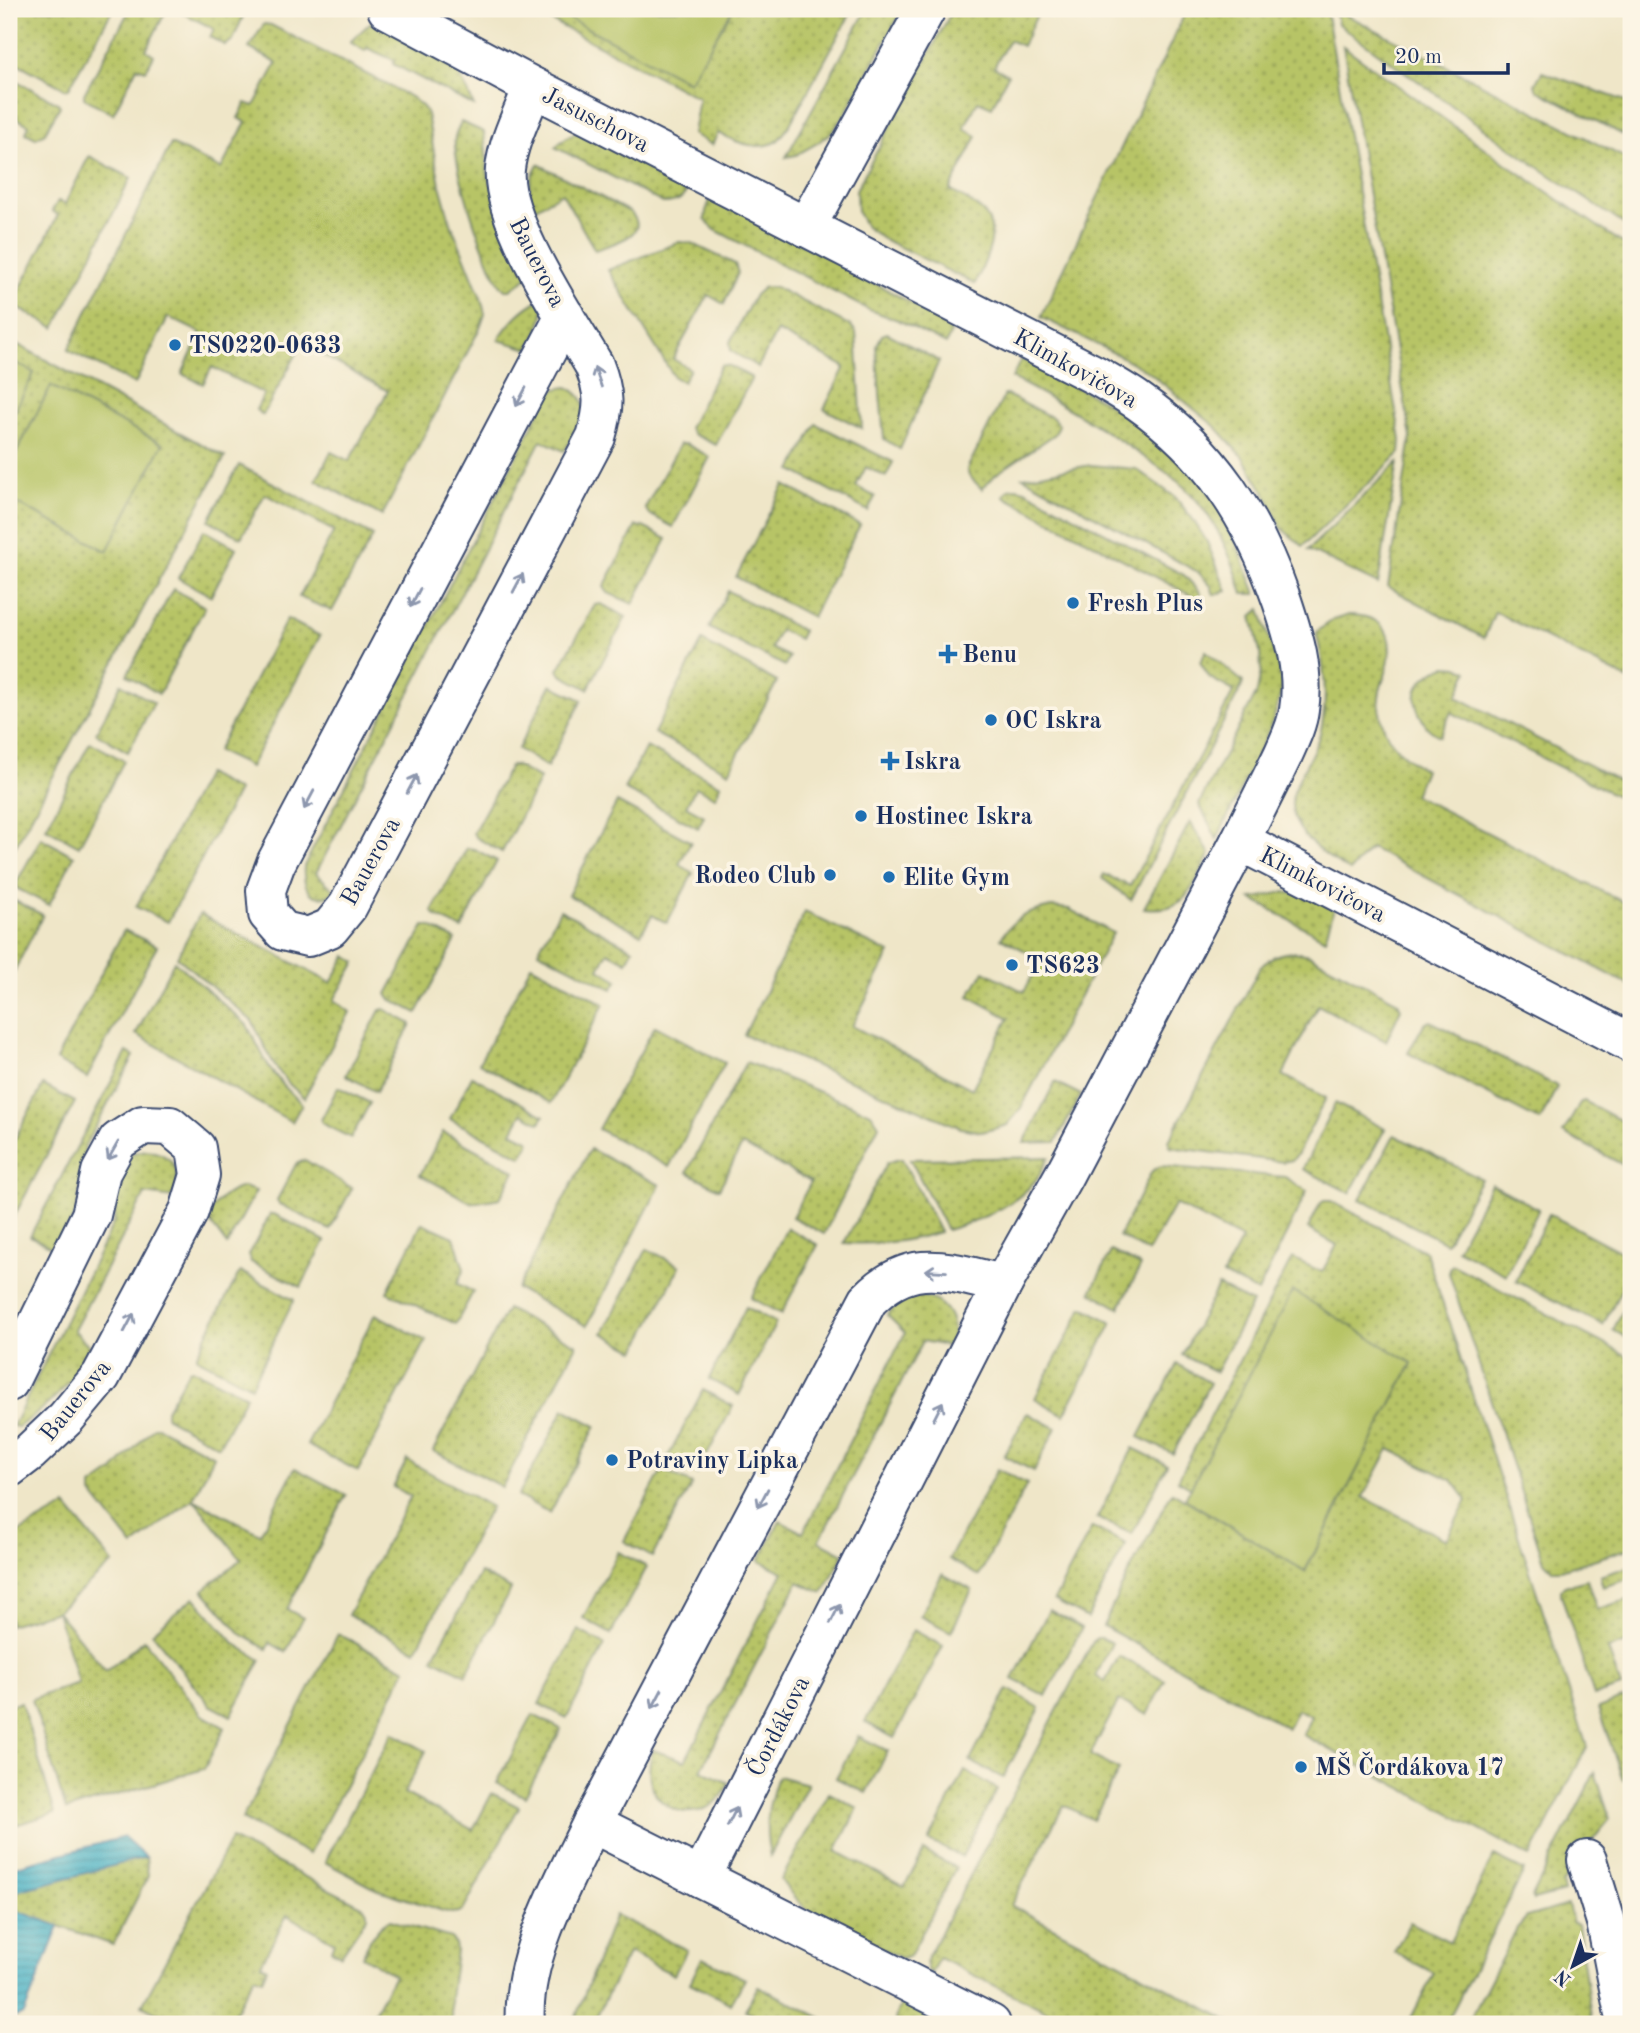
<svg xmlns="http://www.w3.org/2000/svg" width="1640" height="2033" font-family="'Old Standard TT',serif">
<defs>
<pattern id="grass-dots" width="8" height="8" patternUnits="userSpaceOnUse" patternTransform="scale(1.75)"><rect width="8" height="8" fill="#b7c466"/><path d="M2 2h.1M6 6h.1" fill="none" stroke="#94a057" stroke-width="1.8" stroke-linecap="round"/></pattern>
<pattern id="water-rules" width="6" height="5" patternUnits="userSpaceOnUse" patternTransform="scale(1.75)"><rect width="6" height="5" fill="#47b1c5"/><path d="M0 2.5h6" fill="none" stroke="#3a90a3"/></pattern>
</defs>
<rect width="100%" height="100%" fill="#fcf5e5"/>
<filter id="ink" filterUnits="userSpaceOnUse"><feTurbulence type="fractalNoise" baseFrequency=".0143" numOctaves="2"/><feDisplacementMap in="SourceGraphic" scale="14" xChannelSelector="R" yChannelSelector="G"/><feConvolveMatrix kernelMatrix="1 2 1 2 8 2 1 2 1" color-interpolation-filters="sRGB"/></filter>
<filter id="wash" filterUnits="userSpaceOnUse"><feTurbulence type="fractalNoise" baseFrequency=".00686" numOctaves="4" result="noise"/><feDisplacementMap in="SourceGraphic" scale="28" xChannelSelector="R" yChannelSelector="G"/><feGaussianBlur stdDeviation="1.57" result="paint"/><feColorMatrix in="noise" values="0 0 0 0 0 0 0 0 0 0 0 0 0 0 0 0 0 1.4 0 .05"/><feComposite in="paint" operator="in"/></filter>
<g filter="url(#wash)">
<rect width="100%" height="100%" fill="#efe6c8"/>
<g fill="url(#grass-dots)" stroke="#697a62" stroke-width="2" fill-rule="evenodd">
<polygon points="9,9 113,9 69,88 65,89 9,59"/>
<polygon points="130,9 167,9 146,50 154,55 146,70 137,67 113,114 84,98 84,94"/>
<polygon points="175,9 240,9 244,14 233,40 225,45 210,37 214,29"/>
<path d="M529,9H853L789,126C785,131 780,141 774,143C755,151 734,141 718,133L712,145L693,134L699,98Z"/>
<polygon points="867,9 903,9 845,114 833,131 816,144 796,155 786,157"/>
<path d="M953,9H1031L1038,13L1022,46L1009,40L994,67L1008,75L992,107L978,101L964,128L977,136L950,190C959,196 970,201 979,208C1004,229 986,259 975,284L883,239L866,227L857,211L856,190Z"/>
<polygon points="1187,9 1326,9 1401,440 1400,453 1303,546 1282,529 1264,491 1242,456 1217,428 1150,373 1120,356 1041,317"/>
<polygon points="1335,9 1631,161 1631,229 1535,165 1338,24"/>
<path d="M373,20C396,33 435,48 453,67C463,77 468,93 474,106L393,64L394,60L367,48L365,51L350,42Z"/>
<polygon points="264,24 271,25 411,97 423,107 427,114 440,185 450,221 481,298 485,314 480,328 382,516 316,480 331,452 349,461 388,391 302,344 263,415 256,410 264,394 212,367 203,384 182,374 201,333 168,317 135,384 68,350 171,144 221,169 246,122 238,118 246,103 254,106 277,63 249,48"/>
<polygon points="1343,46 1505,163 1631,249 1631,681 1495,612 1484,638 1388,587 1411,437"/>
<polygon points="1542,72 1631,103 1631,139 1537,90 1535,84"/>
<polygon points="9,77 58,103 60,106 45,133 36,138 26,133 29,125 9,114"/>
<path d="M461,122L484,132L488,176L529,276L510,290H505C488,276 451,160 455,137C456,132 459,127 461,122Z"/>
<path d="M580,131L691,184C684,198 679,203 663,203L555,147L568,136Z"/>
<polygon points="89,156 131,178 55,328 12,305 58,215 52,211 58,201 65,204"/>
<path d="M538,164L630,212C653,235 611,244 595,250L562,193L534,209C527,192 529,180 538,164Z"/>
<polygon points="712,195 954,326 946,344 898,320 869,310 715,230 705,220 706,211"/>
<polygon points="679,242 691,243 735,264 738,273 724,304 708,295 673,359 690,369 683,382 674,377 608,270"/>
<polygon points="764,287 775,287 851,326 856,332 862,428 824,409 845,367 777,331 758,367 731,351 730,342 755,295"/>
<path d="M542,298C547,316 537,333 529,349L498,340C510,321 522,309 542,298Z"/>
<polygon points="887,333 939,361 900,449 884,439 876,347 882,335"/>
<polygon points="9,340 225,457 9,858 9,499 107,551 51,386 9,467 9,422 34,373 9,359"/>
<path d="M1021,359L1104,401L1146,431L1196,470L1222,513L1236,542L1256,594H1243C1233,560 1217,522 1192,495C1177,479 1159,467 1141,455C1100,426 1057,401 1012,378Z"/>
<polygon points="721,365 730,366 752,378 716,445 693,434 689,428"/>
<path d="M567,387C600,402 578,430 564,451L541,440L316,873L336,892C312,905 302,889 304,866L547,397L556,389Z"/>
<polygon points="1005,394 1053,418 1059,425 1055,434 995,475 982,489 969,476 967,469"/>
<polygon points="816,424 893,462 886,477 866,467 856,486 875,497 868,511 792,470"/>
<polygon points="680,444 686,444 710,457 673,527 649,514 645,508"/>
<polygon points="1398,462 1378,584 1308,550"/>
<polygon points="239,465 373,536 332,611 299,597 334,531 265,494 241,538 209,520"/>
<polygon points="1091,465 1136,469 1175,497 1192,518 1207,542 1227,591 1214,595 1211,586 1198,572 1023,477"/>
<polygon points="784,485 860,525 812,617 736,577"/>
<polygon points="1016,488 1025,490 1184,575 1199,591 1203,602 1003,496 1009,489"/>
<polygon points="636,526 643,527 667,539 633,604 608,593 604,587"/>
<polygon points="204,530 236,548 211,596 178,578"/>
<polygon points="173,589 205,607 159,694 127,675"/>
<polygon points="728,591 803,631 799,639 780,630 771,648 789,657 785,666 709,628"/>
<polygon points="601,604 626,617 588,689 561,675 558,670 595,605"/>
<polygon points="1260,609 1279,669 1282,689 1274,717 1266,737 1217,839 1199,804 1257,692 1261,671 1260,652 1252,616"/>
<path d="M1349,615C1377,615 1394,628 1389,659C1387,675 1377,689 1379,707C1383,740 1399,754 1425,770L1414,795L1631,906V986L1371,848L1350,871C1322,855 1280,826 1295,788C1302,770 1314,753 1320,734C1329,700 1325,666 1316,632L1333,620Z"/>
<polygon points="287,619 320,636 250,767 217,751"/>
<polygon points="702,641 777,682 729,772 654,733"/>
<polygon points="1206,651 1243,682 1242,686 1131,900 1102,878 1104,874 1130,886 1234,691 1210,678 1200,662"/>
<path d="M1446,666L1458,667L1468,671L1457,697L1631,787V803L1451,712L1440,736C1429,731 1426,727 1421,717C1407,692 1422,674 1446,666Z"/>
<polygon points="121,684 154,703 128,752 96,733"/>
<polygon points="551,685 582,700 547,767 518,749"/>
<polygon points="90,742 124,761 79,846 46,828"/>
<polygon points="646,747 721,785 715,797 696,787 686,806 704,816 698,828 624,789"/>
<polygon points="514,765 540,779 502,852 477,838 473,833 510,766"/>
<polygon points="206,774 238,791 168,922 136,907"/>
<polygon points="617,802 691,842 679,864 693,873 667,923 652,915 641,934 568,895"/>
<path d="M1190,822L1210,854C1191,887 1189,913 1144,908Z"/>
<polygon points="41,838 74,856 49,905 14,887"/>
<polygon points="467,848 474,849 497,861 462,929 436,916 432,911"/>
<path d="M1284,892C1303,894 1317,900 1334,909L1325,939L1251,899Z"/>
<polygon points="9,898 43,915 9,981"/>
<path d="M1052,907L1069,909L1113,933L1020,1110L1007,1125L982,1132L961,1128L744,1035L805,912L890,953L852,1026L972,1089L1009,1018L969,996L984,971L1024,992L1041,959L1001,938C1015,916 1027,912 1052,907Z"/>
<polygon points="560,910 633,949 627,962 608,952 599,969 618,980 612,989 538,951"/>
<polygon points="200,914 331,983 346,956 356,962 334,1000 350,1012 304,1098 287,1082 274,1065 252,1021 177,957"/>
<polygon points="424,926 429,926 456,940 417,1013 390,999 387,994"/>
<polygon points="124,930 157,946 87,1078 56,1060"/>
<path d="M1294,952L1309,955L1398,1002L1401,1009L1386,1041L1318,1005L1283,1075L1326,1098L1297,1155L1292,1160L1283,1162L1170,1147L1169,1141L1259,969C1269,957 1278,953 1294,952Z"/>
<polygon points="174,961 247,1025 270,1069 283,1085 302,1104 292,1122 136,1034"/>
<polygon points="531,965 604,1004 551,1103 479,1063"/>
<polygon points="384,1009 411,1024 376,1092 346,1075 380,1010"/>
<polygon points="1430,1021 1555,1085 1557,1087 1540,1121 1408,1053 1424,1024"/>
<polygon points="655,1026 725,1063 669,1167 598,1129"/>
<polygon points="127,1052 134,1056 85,1146 77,1211 56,1250 30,1236"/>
<polygon points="746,1062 871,1113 879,1125 824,1234 792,1217 811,1182 742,1145 719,1189 687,1172"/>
<polygon points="472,1076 544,1116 540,1123 522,1113 512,1132 530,1141 522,1157 450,1119"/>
<polygon points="1055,1082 1081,1095 1056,1142 1024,1143"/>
<polygon points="43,1085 75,1102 9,1226 9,1150"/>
<polygon points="338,1087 370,1103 351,1138 323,1124 321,1120"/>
<polygon points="1584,1101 1631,1126 1631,1169 1563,1133 1581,1102"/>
<polygon points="1335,1103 1385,1129 1350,1193 1303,1169"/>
<polygon points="443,1132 515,1171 500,1198 472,1203 420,1175"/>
<polygon points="1394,1135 1481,1179 1446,1243 1360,1199"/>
<polygon points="590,1149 660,1185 587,1326 517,1289"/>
<path d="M146,1150C176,1155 182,1171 173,1198L145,1194L74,1330L93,1350C73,1382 50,1406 18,1427L13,1426L114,1222L121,1171L126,1161L133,1153Z"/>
<path d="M1049,1157C1044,1165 1041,1174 1035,1181C1014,1207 978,1221 947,1230L910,1159Z"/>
<path d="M899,1159H902L940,1232C908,1242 877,1245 844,1243L887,1163Z"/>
<polygon points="305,1160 352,1188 330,1230 279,1204 277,1200 296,1164"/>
<polygon points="1161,1166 1285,1177 1307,1191 1258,1292 1223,1275 1242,1239 1175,1204 1148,1252 1119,1236 1152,1171"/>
<polygon points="1491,1184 1539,1209 1506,1275 1457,1249"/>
<path d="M243,1187L256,1191L227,1245L206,1217C216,1202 225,1192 243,1187Z"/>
<path d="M1324,1201H1331L1426,1252L1587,1747L1530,1857L1303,1735L1311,1716L1297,1709L1288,1728L1103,1626L1127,1576L1172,1492L1305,1571L1412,1363L1293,1292L1192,1488L1178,1480L1292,1258L1322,1272L1337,1245L1308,1229L1320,1204ZM1389,1449L1452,1480L1467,1500L1446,1540L1363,1497Z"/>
<polygon points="270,1214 274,1214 325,1241 301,1287 251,1262 249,1255"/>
<polygon points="1549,1214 1631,1257 1631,1270 1603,1325 1516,1281"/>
<polygon points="422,1223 454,1237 464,1269 457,1283 473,1292 456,1324 387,1292"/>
<polygon points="787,1228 818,1245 781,1314 751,1298"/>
<polygon points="647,1249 680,1266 636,1351 603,1333"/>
<polygon points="1111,1251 1141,1266 1119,1308 1091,1292"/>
<polygon points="1453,1265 1631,1358 1631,1548 1561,1570 1552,1570 1544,1562 1449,1273 1449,1268"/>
<polygon points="241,1272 294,1300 251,1386 197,1358 197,1354 238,1275"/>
<polygon points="1218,1286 1252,1303 1216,1372 1182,1355"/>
<polygon points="1631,1295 1631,1340 1613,1330"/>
<path d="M917,1296C946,1298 958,1320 951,1347L923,1341L819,1541L844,1554L823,1593L798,1582L701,1770L729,1783C708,1835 632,1813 653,1750L685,1761L783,1572L759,1561L780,1521L803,1533L905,1333L887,1315C896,1305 904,1299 917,1296Z"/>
<polygon points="746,1307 776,1323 739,1395 709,1379"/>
<polygon points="1083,1307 1112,1323 1064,1415 1035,1398"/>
<polygon points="507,1309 577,1345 502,1487 433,1451"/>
<polygon points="375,1314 426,1341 358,1471 307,1445"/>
<polygon points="1177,1364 1210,1383 1173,1454 1139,1437"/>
<polygon points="192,1369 246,1396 219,1446 170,1420 166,1416 166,1410 189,1370"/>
<polygon points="703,1390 733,1406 697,1474 667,1459"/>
<polygon points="564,1409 596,1426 550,1513 518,1496"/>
<polygon points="1027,1413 1056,1428 1034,1471 1004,1456"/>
<polygon points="154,1427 158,1427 214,1456 193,1499 260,1534 295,1468 346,1495 287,1609 303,1618 286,1652 270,1643 267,1649 241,1634 203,1590 241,1559 193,1499 133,1546 92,1494 92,1486 113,1471"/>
<polygon points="1133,1448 1167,1465 1132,1534 1097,1518"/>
<polygon points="407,1460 491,1507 416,1650 348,1615 411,1496 393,1487"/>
<polygon points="997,1469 1027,1484 979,1576 949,1559"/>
<polygon points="662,1470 692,1484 652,1557 624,1541"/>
<polygon points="66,1506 113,1563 57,1611 106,1671 144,1640 201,1714 225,1728 204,1769 66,1810 32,1699 78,1683 57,1611 9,1625 9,1538"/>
<polygon points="1092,1527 1126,1544 1087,1618 1054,1600"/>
<polygon points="618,1552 647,1567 611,1634 583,1618"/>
<polygon points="1631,1566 1631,1578 1603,1587 1600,1576"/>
<polygon points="480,1573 511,1589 466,1675 433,1658"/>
<polygon points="942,1574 972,1590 951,1632 920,1616"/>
<polygon points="1587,1580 1597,1609 1631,1599 1631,1641 1608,1649 1621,1687 1594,1696 1561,1594 1561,1589 1565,1586"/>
<polygon points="194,1597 234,1643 261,1660 231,1716 210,1705 152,1633"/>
<polygon points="1049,1610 1082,1628 1046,1696 1013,1679"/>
<polygon points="578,1630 605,1645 567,1718 539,1704"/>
<polygon points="913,1630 943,1646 894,1738 865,1722"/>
<polygon points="338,1634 406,1669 309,1854 242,1819"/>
<polygon points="1097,1638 1101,1638 1112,1643 1096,1676 1105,1682 1119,1656 1165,1680 1147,1715 1119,1700 1090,1755 1119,1770 1093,1820 1064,1805 1011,1905 1235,2024 1073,2024 939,1958 931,1973 927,1970 925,1962 1094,1640"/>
<polygon points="1008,1689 1040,1708 1003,1778 970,1761"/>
<polygon points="1624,1698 1631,1720 1631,1778 1623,1780 1598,1708"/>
<polygon points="21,1702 55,1813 9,1827 9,1706"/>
<polygon points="533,1715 561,1729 525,1797 497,1783"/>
<polygon points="392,1733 426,1751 404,1793 473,1830 492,1793 519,1807 464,1909 459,1912 451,1913 440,1910 376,1889 325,1862"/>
<polygon points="858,1736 888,1751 866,1793 836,1778"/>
<polygon points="965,1771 997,1789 962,1857 929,1841"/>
<polygon points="1595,1772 1610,1819 1591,1842 1562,1884 1564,1892 1533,1900 1532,1897"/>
<path d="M778,1776L808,1784L770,1856C763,1825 768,1805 778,1776Z"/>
<path d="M829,1793L858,1808L836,1851L904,1887L924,1851L956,1868L910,1956L903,1959C871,1943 836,1930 808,1910C797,1902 789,1891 781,1880Z"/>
<polygon points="231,1839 364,1907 367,1912 367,1917 341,1955 331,1950 334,1942 287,1915 261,1964 267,1968 262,1979 254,1976 229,2023 230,2024 180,2024 142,2005"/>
<polygon points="1494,1856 1524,1871 1446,2024 1408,2024 1434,1973 1394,1952 1410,1922 1450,1942"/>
<polygon points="146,1857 148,1876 113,1945 9,1908 9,1893"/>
<polygon points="1568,1905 1573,1923 1578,1924 1592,2024 1468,2024 1517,1928 1527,1917"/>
<polygon points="615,1915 687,1950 674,1975 629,1952 594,2021 599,2024 573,2024"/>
<path d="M390,1920L451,1938L455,1943L456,1951L450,1999L452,2024H359L361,2019L369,2022L394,1975L362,1956C369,1943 375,1926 390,1920Z"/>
<polygon points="702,1958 745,1979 731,2004 690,1983"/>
<polygon points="758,1986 833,2024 771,2024 745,2011"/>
<polygon points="903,2003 949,2024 897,2024 895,2020 897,2012"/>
</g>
<g fill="#b7c466" stroke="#697a62" stroke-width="2">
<polygon points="551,9 733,9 689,82"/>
<polygon points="9,359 34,373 9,422"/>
<polygon points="51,386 163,444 107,551 9,499 9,467"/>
<polygon points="1293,1291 1412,1363 1305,1571 1185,1499"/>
</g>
<g fill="url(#water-rules)" stroke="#317092" stroke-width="2">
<polygon points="124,1837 146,1857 9,1893 9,1868"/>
<polygon points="9,1908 59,1926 24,2014 9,2019"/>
</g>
</g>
<g filter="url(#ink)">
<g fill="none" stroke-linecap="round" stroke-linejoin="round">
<g stroke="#3b4a6e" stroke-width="42">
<g id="minor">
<path d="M387,9L533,87L1097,376C1111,384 1125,392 1138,401C1211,452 1253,518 1282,601C1294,637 1305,672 1299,710C1297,726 1289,741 1283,755C1269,784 1254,813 1240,841L1631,1043"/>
<path d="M533,87C523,113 508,141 505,169C500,220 567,319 594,365C605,393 605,407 596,437L348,906L330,928L308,937L283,931L268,914L266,890L276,863L565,316"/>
<polyline points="806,227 926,9"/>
<polyline points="9,1382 91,1215 101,1172 118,1141 143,1125 170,1126 196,1148 200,1175 189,1211 101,1376 66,1418 30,1452 9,1468"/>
<polyline points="1587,1860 1606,1922 1626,2024"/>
<polyline points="701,1878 1003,1284 1064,1175 1240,841"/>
<path d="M525,2024C520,1958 564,1881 592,1823"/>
<path d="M991,2024L592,1823L868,1300C912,1255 948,1272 1003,1284"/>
</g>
</g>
<use href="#minor" stroke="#fff" stroke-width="38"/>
</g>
<defs><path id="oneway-shaft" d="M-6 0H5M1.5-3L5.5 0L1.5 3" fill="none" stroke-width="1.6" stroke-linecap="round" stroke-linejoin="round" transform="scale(1.75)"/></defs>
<g stroke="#8d97ae">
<use href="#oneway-shaft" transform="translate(598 377) rotate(-109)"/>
<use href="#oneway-shaft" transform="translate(521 397) rotate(118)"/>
<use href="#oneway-shaft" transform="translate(518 583) rotate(-62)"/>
<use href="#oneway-shaft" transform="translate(415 598) rotate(118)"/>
<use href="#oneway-shaft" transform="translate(412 784) rotate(-62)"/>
<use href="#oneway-shaft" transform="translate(309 800) rotate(118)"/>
<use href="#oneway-shaft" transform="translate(113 1151) rotate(120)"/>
<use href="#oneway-shaft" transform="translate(936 1271) rotate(-177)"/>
<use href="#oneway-shaft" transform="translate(129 1323) rotate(-62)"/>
<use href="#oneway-shaft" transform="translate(938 1411) rotate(-63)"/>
<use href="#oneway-shaft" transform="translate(763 1498) rotate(118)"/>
<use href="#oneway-shaft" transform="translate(835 1614) rotate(-63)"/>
<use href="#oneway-shaft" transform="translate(657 1699) rotate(118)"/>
<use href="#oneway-shaft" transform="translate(732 1817) rotate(-63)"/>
</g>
</g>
<g fill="#1f6fb2" stroke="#fcf5e5" stroke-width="2.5">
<circle cx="175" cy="345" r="7"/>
<circle cx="1073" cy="603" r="7"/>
<path d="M944.5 643.5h7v7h7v7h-7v7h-7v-7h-7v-7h7z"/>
<circle cx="991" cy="720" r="7"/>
<path d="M886.5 750.5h7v7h7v7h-7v7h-7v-7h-7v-7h7z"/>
<circle cx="861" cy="816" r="7"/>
<circle cx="830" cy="875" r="7"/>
<circle cx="889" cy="877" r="7"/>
<circle cx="1012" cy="965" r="7"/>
<circle cx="612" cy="1460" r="7"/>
<circle cx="1301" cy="1767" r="7"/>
</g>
<g text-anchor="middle" stroke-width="7" stroke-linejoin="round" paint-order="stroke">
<g font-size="24" fill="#1b2f5e" stroke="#fcf5e5">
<text transform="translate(596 119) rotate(27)" y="8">Jasuschova</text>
<text transform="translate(538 262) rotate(63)" y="8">Bauerova</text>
<text transform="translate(1076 368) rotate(29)" y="8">Klimkovičova</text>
<text transform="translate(370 861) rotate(-61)" y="8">Bauerova</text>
<text transform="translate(1323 884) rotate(27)" y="8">Klimkovičova</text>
<text transform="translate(75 1400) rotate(-51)" y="8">Bauerova</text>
<text transform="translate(778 1726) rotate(-63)" y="8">Čordákova</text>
</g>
<g font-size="24" font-weight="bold" fill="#1b2f5e" stroke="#fcf5e5" text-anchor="start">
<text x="189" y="353">TS0220-0633</text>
<text x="1087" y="611">Fresh Plus</text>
<text x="962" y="662">Benu</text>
<text x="1005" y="728">OC Iskra</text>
<text x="904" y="769">Iskra</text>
<text x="875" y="824">Hostinec Iskra</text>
<text x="816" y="883" text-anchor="end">Rodeo Club</text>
<text x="903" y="885">Elite Gym</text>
<text x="1026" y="973">TS623</text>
<text x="626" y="1468">Potraviny Lipka</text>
<text x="1315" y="1775">MŠ Čordákova 17</text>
</g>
</g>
<rect width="1640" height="2033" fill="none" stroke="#fcf5e5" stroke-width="35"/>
<g transform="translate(1573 1966) rotate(220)" stroke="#fcf5e5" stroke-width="5" paint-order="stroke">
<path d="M0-5L12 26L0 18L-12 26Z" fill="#1b2f5e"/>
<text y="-10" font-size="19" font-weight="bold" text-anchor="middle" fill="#1b2f5e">N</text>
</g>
<path d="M1384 63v10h124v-10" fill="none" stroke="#1b2f5e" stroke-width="3.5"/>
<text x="1395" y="63" font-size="21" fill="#1b2f5e" stroke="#fcf5e5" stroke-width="5" paint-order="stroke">20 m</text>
</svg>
